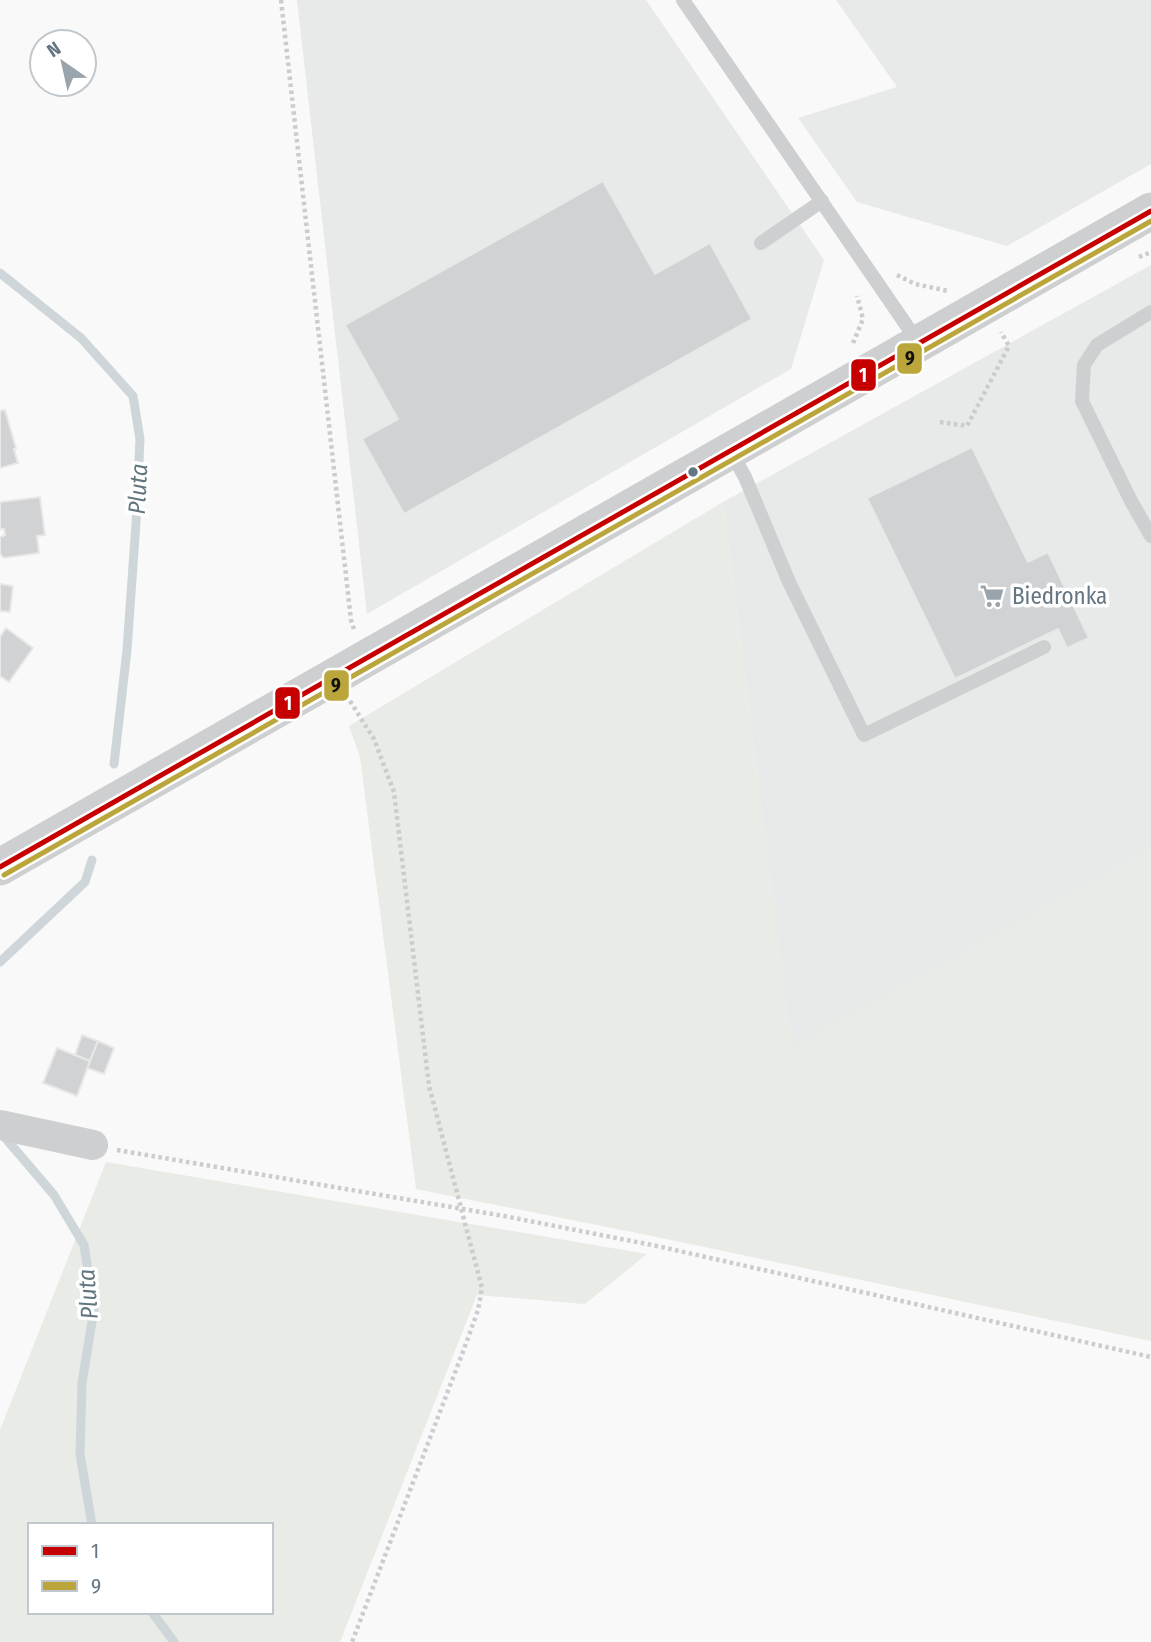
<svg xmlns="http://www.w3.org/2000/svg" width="1151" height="1642" font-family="'Fira Sans Condensed',sans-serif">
<rect width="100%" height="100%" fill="#f9f9f9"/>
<g fill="#e8e9e9">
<polygon points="297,0 646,0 824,260 791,369 367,614"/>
<polygon points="836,0 1151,0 1151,164 1007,246 857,202 798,118 897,87"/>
<polygon points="1151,265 1151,849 791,1048 723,502"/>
</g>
<g fill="#e8ebe6" fill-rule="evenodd">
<polygon points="723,502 791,1047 1151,849 1151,1341 652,1236 416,1189 360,757 349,726"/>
<path d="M106,1162L647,1254L585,1304L477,1295L340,1642H0V1430ZM30,1525H271V1612H30Z"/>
</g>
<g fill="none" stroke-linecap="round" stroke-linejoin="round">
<g stroke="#ced6d9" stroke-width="9">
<polyline points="0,273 81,338 133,396 140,439 136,523 127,650 114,764"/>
<polyline points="0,962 85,882 92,860"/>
<polyline points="1,1133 54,1195 84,1245 94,1309 82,1383 80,1454 92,1525"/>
<polyline points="152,1612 174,1642"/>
</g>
</g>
<g fill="#d0d2d3" stroke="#e8e8e8" stroke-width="2">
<polygon points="603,181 655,274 710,243 752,319 404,514 362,439 398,419 345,325"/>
<polygon points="5,410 16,448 14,449 18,463 0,468 0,411"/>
<polygon points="972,447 1028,562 1048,552 1089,638 1067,648 1058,629 955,679 867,498"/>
<polygon points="40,497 45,535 37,536 39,553 4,558 0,554 0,537 5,535 4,529 0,529 0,502"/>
<polygon points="0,584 13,586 10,612 0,611"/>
<polygon points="6,628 33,648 9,682 0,676 0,637"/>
<polygon points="82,1035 98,1041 90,1061 75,1055"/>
<polygon points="98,1041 114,1048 104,1074 87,1068"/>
<polygon points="57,1048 90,1061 77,1096 43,1083"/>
</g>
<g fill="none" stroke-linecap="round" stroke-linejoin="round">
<g stroke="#cbcccd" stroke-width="4.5" stroke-dasharray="3.5 3.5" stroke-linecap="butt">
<polyline points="281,0 351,620 354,629"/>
<polyline points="1139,257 1151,252"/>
<polyline points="897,275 915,284 948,291"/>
<polyline points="853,343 863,319 857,296"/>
<polyline points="940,422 967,426 1009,346 1001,332"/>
<polyline points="350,701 374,739 394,792 429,1086 482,1288 478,1310 464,1349 352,1642"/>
<polyline points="117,1150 504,1216 657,1246 1151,1357"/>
</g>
<g stroke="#cecfd0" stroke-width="14">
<polyline points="683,0 918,342"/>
<polyline points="761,243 822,201"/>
<polyline points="1151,312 1097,345 1084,365 1082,401 1131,501 1151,536"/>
<polyline points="731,452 745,477 789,582 864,735 1044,647"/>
</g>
<polyline stroke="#cecfd0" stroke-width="30" points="0,1125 93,1145"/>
<polyline stroke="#cecfd0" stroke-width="37" points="0,867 1151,211"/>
<g stroke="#fff" stroke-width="10">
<polyline id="bus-1" points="0,867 1151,211"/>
</g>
<g stroke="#fff" stroke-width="10">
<polyline id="bus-2" points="4,875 1151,221"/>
</g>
<use href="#bus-1" stroke="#c60000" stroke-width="5"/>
<use href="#bus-2" stroke="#baa63b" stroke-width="5"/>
</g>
<defs>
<g id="supermarket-bare" transform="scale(1.89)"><path d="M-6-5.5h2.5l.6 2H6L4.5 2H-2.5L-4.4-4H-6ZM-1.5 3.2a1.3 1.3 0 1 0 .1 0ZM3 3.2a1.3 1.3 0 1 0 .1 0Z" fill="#99a4ac" stroke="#fff" stroke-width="2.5" paint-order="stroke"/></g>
</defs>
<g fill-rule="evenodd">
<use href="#supermarket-bare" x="992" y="596"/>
</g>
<circle fill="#657683" stroke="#fff" stroke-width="2.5" cx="693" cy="472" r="6"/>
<g text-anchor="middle" stroke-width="7" stroke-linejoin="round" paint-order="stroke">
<g font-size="23" fill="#657683" stroke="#fff" text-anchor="start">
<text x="1012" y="604">Biedronka</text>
</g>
<g font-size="24" font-style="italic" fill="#60757c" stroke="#fff">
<text transform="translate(138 489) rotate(-87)" y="8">Pluta</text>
<text transform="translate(88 1294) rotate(-94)" y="8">Pluta</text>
</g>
</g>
<g stroke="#fff" stroke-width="2.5">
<rect x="896" y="342" width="27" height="33" rx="7" fill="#baa63b"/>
<rect x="850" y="358" width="27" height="34" rx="7" fill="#c60000"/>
<rect x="323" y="669" width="27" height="33" rx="7" fill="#baa63b"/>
<rect x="274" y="686" width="27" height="34" rx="7" fill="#c60000"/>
</g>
<g font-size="19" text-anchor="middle" font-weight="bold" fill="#fff">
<text x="863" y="382">1</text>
<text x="288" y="710">1</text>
</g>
<g font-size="19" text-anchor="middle" font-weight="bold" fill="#111">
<text x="910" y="365">9</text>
<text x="336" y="692">9</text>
</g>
<rect x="28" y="1523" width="245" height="91" fill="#ffffff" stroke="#c1c8cd" stroke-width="2"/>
<rect x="42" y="1546" width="35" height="10" fill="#c60000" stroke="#c1c8cd" stroke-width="2"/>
<text x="91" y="1558" font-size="21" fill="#657683">1</text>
<rect x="42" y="1581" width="35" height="10" fill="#baa63b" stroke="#c1c8cd" stroke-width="2"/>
<text x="91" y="1593" font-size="21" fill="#657683">9</text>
<g transform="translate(63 63) rotate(326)"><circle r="33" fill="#ffffff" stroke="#c1c8cd" stroke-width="2"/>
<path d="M0-5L12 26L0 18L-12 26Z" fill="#99a4ac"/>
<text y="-10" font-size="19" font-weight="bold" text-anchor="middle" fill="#657683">N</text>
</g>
</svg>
